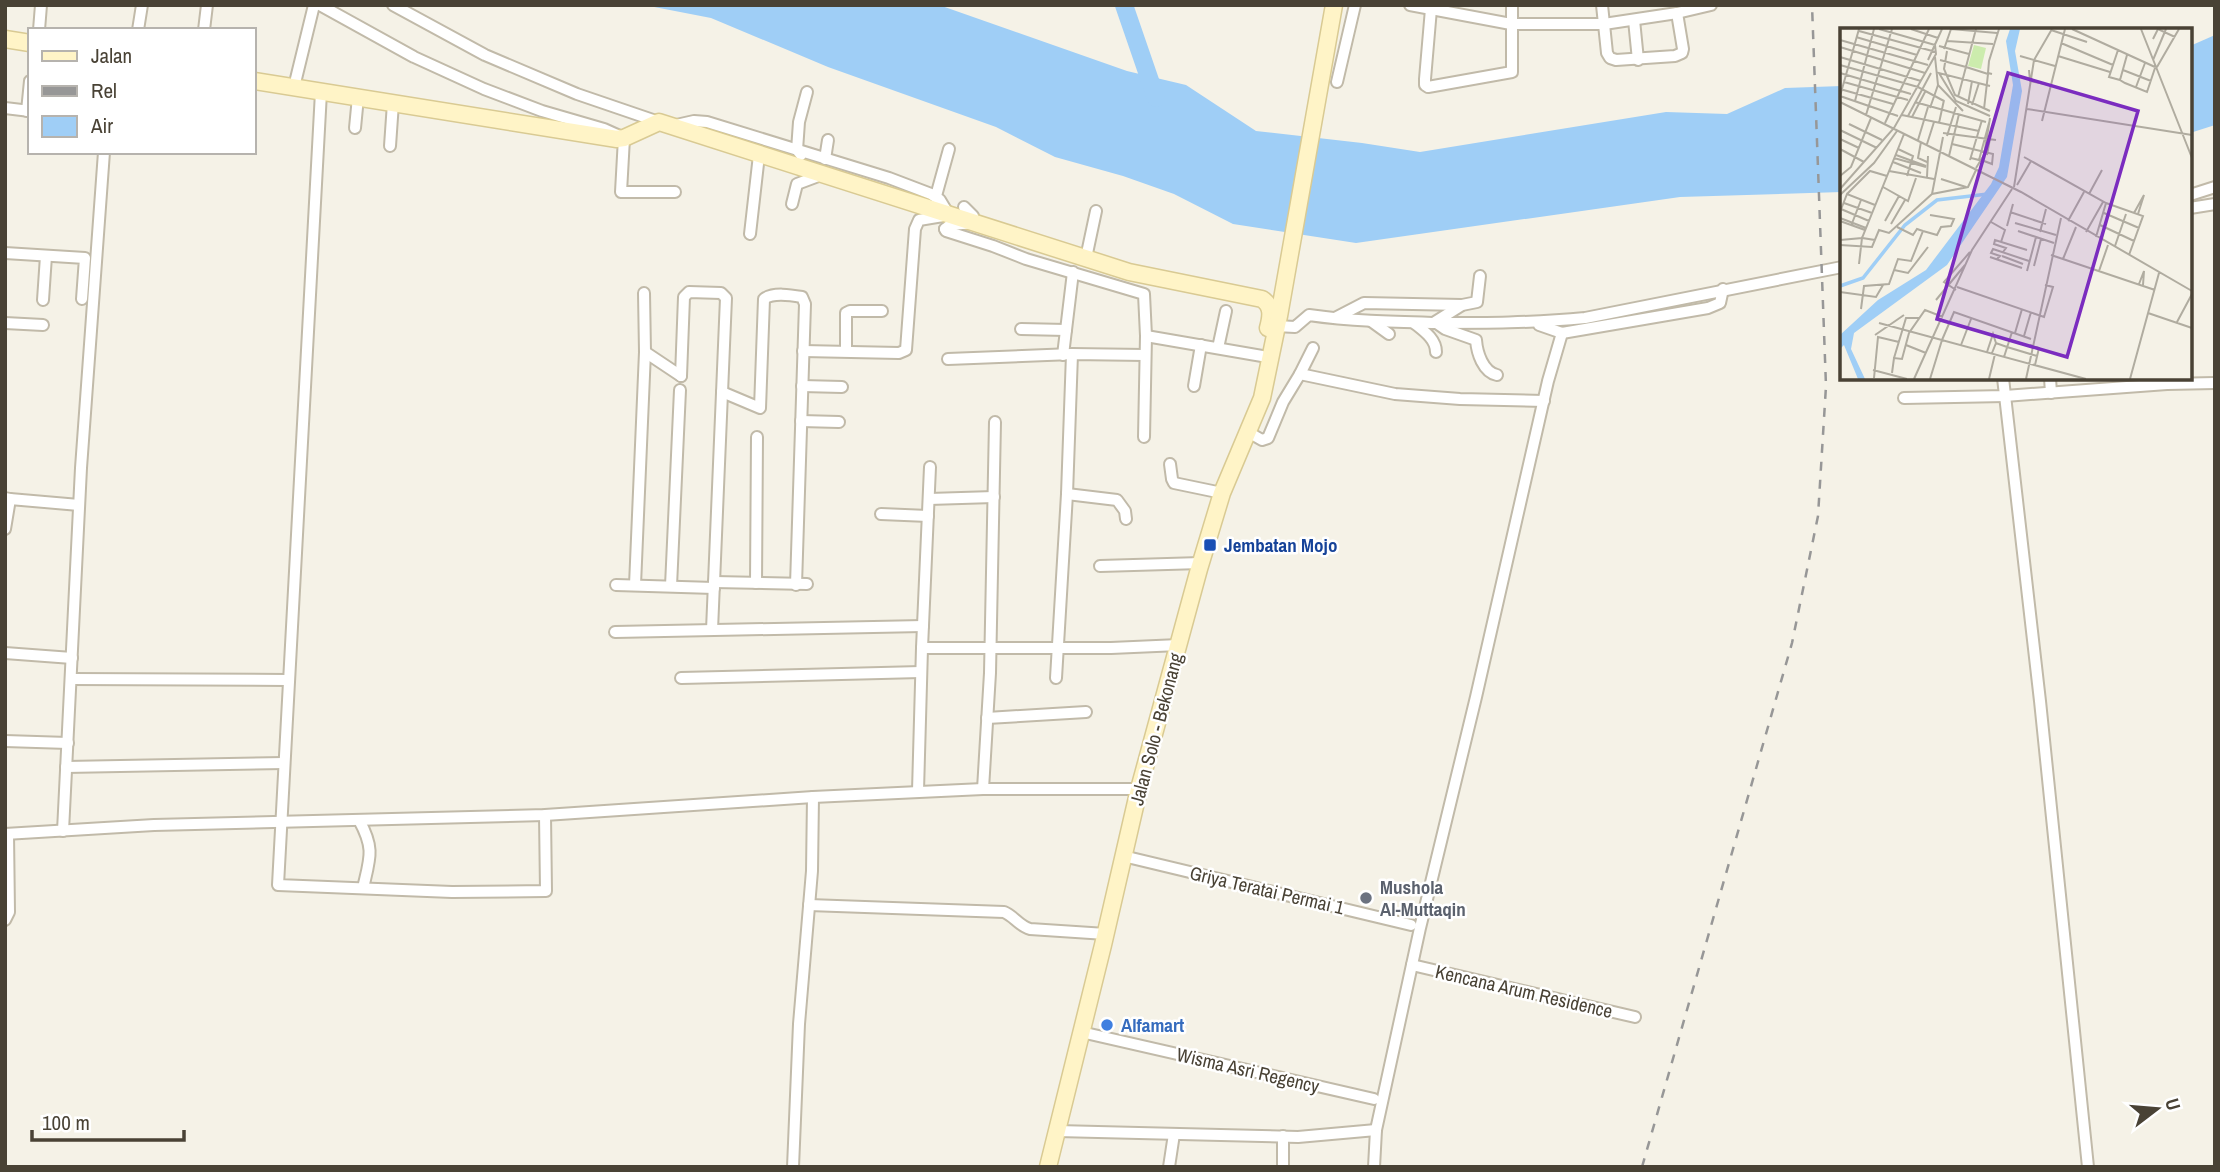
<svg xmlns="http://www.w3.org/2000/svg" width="2220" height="1172" font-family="'Archivo Narrow',sans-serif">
<rect width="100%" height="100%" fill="#f5f2e7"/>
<g fill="#9fcef6">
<polygon points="644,5 939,5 1127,71 1186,85 1256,131 1362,143 1420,152 1666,112 1727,114 1785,88 1842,86 1842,192 1680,197 1356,243 1233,224 1174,194 1123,176 1055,157 996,127 828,67 711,18"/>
<polygon points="2215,35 2215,125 2190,133 2190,46"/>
</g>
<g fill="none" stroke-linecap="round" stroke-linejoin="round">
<polyline stroke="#9fcef6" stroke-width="18" points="1124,5 1156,98"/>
<g stroke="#c1baa9" stroke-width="14">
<g id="street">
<polyline points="320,5 414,57 484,89 542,111 604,129 624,138 621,192 675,192"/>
<polyline points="393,5 485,55 577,94 659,122"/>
<polyline points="1410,5 1511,24 1604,24 1677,13 1711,5"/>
<polyline points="1602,5 1607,53 1610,58 1616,60 1675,56 1682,53 1683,49 1677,13"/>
<polyline points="1431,9 1425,79 1425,85 1428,87 1512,72 1512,5"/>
<polyline points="1634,20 1638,60"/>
<polyline points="39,30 41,5"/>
<polyline points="138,30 142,5"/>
<polyline points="204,30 207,5"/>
<polyline points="1337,82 1355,5"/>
<polyline points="294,87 314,5"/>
<polyline points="321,92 278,885 452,892 546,891 545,815"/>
<polyline points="5,108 30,111"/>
<polyline points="27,111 30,81"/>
<polyline points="672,126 694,121 707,122 889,178 931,194 940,200 949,215 919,220 915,229 906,350 899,353 803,351"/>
<polyline points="355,128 358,97"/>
<polyline points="390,146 393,103"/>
<polyline points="801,155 797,150 799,122 807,92"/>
<polyline points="825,159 828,140"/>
<polyline points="2190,195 2215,187"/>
<polyline points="936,196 949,149"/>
<polyline points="792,204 797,184 821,175"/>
<polyline points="2190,208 2215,204"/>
<polyline points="945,229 946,231 993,246 1026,259 1144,294 1146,336 1144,437"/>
<polyline points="945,229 950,225 975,223 973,216 964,207"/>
<polyline points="750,234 759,155"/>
<polyline points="5,253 85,258 82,299"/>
<polyline points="1086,258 1096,211"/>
<path d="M1480,276L1477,302L1462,305L1435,322L1445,329L1476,340C1477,353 1483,372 1497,375"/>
<polyline points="43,300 46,256"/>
<polyline points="1335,318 1364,303 1462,305"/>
<polyline points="1371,321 1389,334"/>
<polyline points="5,323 43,325"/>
<path d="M1414,323C1424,331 1436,339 1436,352"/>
<polyline points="1539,325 1562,333 1708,308 1720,303 1723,289"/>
<path d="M1276,326L1295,327L1309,315C1350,321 1392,322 1433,323C1484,323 1534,323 1585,318L1842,267"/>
<polyline points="1021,329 1066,330"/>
<polyline points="1146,336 1262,356"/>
<polyline points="1218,348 1226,311"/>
<polyline points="1313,348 1300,374 1395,394 1460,399 1544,401"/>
<polyline points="846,351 846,313 850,311 882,311"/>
<polyline points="645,352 681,376"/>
<polyline points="1063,355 1073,272"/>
<polyline points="948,359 1072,354 1145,355"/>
<polyline points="681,376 684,297 689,292 721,293 726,298 712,630"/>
<polyline points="2003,378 2040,701 2088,1167"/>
<polyline points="2050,378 2051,393"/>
<polyline points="802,386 842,387"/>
<polyline points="1194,386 1201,345"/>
<path d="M722,392L760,408L764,299C773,292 791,295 802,297L805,304L796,585"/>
<polyline points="1904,398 2005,396 2167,384 2215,383"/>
<polyline points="801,421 839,422"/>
<polyline points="1248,432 1262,440 1268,438 1283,402 1300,374"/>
<polyline points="1170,464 1172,479 1174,483 1222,493"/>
<polyline points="1067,494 1117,500 1125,511 1126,519"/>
<polyline points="5,498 10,499 5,529"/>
<polyline points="10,499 79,505"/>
<polyline points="929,499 994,497"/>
<polyline points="881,514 928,516"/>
<polyline points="1100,566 1201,563"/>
<polyline points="714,582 807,584"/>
<polyline points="756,583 757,437"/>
<polyline points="616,585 714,588"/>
<polyline points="635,585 645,352 644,293"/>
<polyline points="671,586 680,390"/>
<polyline points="615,632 923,626"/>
<polyline points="922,648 1111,648 1179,645"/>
<polyline points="5,653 72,658"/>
<polyline points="681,678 921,672"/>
<polyline points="1056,678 1067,494 1072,354"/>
<polyline points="71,679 288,680"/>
<polyline points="987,718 1086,712"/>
<polyline points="5,741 68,743"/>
<polyline points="66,767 284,763"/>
<polyline points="983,789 990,673 995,422"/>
<polyline points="918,791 922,648 930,467"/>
<path d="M359,820C375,849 370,858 363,888"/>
<polyline points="63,831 81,468 104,152"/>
<polyline points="5,834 154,825 545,815 813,797 983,789 1139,789"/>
<polyline points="1123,856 1411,925"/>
<path d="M809,905L1004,912C1014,916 1019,926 1030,929L1106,934"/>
<polyline points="5,920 9,912 8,834"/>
<polyline points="1412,965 1635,1017"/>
<polyline points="1081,1032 1374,1099"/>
<polyline points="1057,1131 1298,1137 1376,1130"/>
<polyline points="1283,1136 1283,1167"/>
<polyline points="793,1167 799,1024 812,871 813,797"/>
<polyline points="1169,1167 1174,1134"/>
<polyline points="1374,1167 1376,1130 1420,928 1476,697 1548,381 1562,333"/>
</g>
</g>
<g stroke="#d9ca93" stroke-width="19">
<g id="secondary">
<polyline points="5,39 30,43"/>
<path d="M254,81L617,139L624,138L659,122L1129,272L1262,299C1273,306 1271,317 1268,328"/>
<polyline points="1048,1167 1103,945 1139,789 1199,569 1222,493 1262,398 1279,316 1334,5"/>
</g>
</g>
<use href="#street" stroke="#fff" stroke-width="10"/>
<use href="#secondary" stroke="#fff4c7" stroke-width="16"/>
<polyline stroke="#979797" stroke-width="2.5" stroke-dasharray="9 9" stroke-linecap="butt" points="1642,1167 1792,643 1818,516 1826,386 1812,5"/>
</g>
<rect fill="#1a4fb4" stroke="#fff" stroke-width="2.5" x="1203" y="538" width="14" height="14" rx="3.5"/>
<circle fill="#6b7280" stroke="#fff" stroke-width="2.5" cx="1366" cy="898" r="7"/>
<circle fill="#3f7fe0" stroke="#fff" stroke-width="2.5" cx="1107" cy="1025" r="7"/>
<g text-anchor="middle" stroke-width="5" stroke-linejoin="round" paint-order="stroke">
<g font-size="19" font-weight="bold" fill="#164399" stroke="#fff" text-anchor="start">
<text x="1224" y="552">Jembatan Mojo</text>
</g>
<g font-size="19" fill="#494235" stroke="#fff">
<text transform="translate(1156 729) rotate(-75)" y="7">Jalan Solo - Bekonang</text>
<text transform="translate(1267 890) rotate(13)" y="7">Griya Teratai Permai 1</text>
<text transform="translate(1524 991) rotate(13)" y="7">Kencana Arum Residence</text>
<text transform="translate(1248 1070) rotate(13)" y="7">Wisma Asri Regency</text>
</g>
<g font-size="19" font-weight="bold" fill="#5b616d" stroke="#fff" text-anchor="start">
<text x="1380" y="894">Mushola<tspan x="1380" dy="22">Al-Muttaqin</tspan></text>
</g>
<g font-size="19" font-weight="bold" fill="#366cbe" stroke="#fff" text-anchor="start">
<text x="1121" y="1032">Alfamart</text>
</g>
</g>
<g transform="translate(1840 28)">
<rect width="352" height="352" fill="#f5f2e7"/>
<path d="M134,17L146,20L141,41L128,38Z" fill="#ccecad"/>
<path d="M170,1H180L175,23L182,63L167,149L107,237L14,305L11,321L25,351H18L4,317L0,321V307L38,272L86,242L151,156L159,139L173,57L166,13Z" fill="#9fcef6"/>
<path fill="none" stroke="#9fcef6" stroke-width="3.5" d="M0,258L23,250L65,197L97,172L148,166"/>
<path fill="none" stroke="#b0aca0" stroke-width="2" d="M19,1L0,68L58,88M39,1L95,17M71,1L98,10M111,1L157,5M232,1L315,39M301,1L352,130M211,2L247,14M19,3L96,24M16,9L77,27M313,11L318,1L335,9M0,12L88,37M107,13L153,16M221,15L273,37M99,18L129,26M0,19L85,45M104,21L111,1M278,22L269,49L280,52M107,23L104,41L115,67L150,83M287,27L280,52L285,55L307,64L315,40M180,28L215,38M218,28L270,44M0,29L81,53M95,29L98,57L123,83M88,32L102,1M100,32L126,39M313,32L326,1M0,37L78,59L104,73M126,39L148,46L144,81M317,39L339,1M189,42L190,53L210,57M283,42L311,53M0,45L71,66M152,46L148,45L149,33L159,1M4,54L68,72M296,59L305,35M0,61L53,76M118,69L136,1M15,73L34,1M0,74L181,164L352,263M75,74L146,94M128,76L132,53M132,77L139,55M90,80L98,57M187,81L352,107M26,87L52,1M62,87L139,103M68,88L91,45M150,88L116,73L99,45L150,58M72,89L85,64M202,93L225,1M45,95L89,1M99,95L104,72M9,96L42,112M0,102L37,120M103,105L156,112M107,108L116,79M0,111L19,120M78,112L88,79M81,114L78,130L87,134M87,116L94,94M112,116L153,126L152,136L144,133M0,121L24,134M58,121L73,128L67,148M56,127L86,138M147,127L152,99M109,128L119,86M184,129L266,175L303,188L289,227M54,130L86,139M131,130L139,132L149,95M130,132L142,92M53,134L81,145M136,140L144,127L150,90M49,143L94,151M0,148L11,139L31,90M87,149L88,128M101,151L126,159M177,157L191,133M43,159L68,173L76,150M174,159L194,32L212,1M0,161L54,100L96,26L95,17M7,166L30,143L47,148M92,166L103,109M249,166L262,142M0,167L34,135L57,103M4,175L32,185M1,181L29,193M0,184L7,166L35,177M170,184L206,196M264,185L299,200M294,185L304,167L298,186M0,190L26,200M0,193L25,202M45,193L59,168M228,193L244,164M151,194L165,202L161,214M175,195L216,207M51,196L65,172M260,197L294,213M11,198L21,172M167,198L173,176M57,199L73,207L77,201L83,203M178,203L214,215M200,204L206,181M246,204L263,174M256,209L266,175M0,212L22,210L64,106M0,217L32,219L39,202L49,205L92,166L128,159L136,142M275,218L286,186M163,224L166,220L154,216L155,212L187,222M211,227L315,262M162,228L183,236M150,229L182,240M157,231L160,228L151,225L153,221L189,233M223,231L236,199M19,236L22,210L35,212M194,238L201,211M54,242L68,245L88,219M187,243L196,209M259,243L268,217M299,256L304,243L303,257M117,259L204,289L213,259L205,257M116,262L104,254L130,224M0,264L36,269L43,257M96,272L125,237M21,281L24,258L49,256L58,231L71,233L83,203L97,207L101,199L111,198L114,191L90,187M308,285L352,300M337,294L352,266M39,295L246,351M175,305L182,281M35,307L64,287M184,308L191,284M102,312L114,284L191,311M66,317L86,325M121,317L131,291M190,317L199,320L195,337M167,319L197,328M147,324L153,306L156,315M152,325L156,315L167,319M164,329L172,304M54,330L66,290H80M33,342L67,351M52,345L54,330L62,331L69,305L85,282L103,289M34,350L38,309L59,314M74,351L132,222L172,161M90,351L102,312M149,351L155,326M186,351L221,190M290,351L319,245"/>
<path fill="#7b2cbf" fill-opacity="0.15" stroke="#7b2cbf" stroke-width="3.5" d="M168,45L298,83L227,329L97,291Z"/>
<rect width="352" height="352" fill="none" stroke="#494235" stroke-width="3.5"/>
</g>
<rect width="2220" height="1172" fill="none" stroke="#494235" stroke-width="14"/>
<rect x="28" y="28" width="228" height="126" fill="#ffffff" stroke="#b6b3ae" stroke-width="2"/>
<rect x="42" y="51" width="35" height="10" fill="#fff4c7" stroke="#b6b3ae" stroke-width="2"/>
<text x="91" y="63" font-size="21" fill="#494235">Jalan</text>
<rect x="42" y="86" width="35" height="10" fill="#979797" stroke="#b6b3ae" stroke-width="2"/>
<text x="91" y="98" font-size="21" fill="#494235">Rel</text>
<rect x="42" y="116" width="35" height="21" fill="#9fcef6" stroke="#b6b3ae" stroke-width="2"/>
<text x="91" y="133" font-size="21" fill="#494235">Air</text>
<g transform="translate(2157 1109) rotate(74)" stroke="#ffffff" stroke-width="5" paint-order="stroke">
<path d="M0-5L12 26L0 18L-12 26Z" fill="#494235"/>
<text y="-10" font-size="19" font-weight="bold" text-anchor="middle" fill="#494235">U</text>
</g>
<path d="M32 1130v10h152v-10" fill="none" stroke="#494235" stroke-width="3.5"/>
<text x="42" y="1130" font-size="21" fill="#494235" stroke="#ffffff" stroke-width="5" paint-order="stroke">100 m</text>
</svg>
